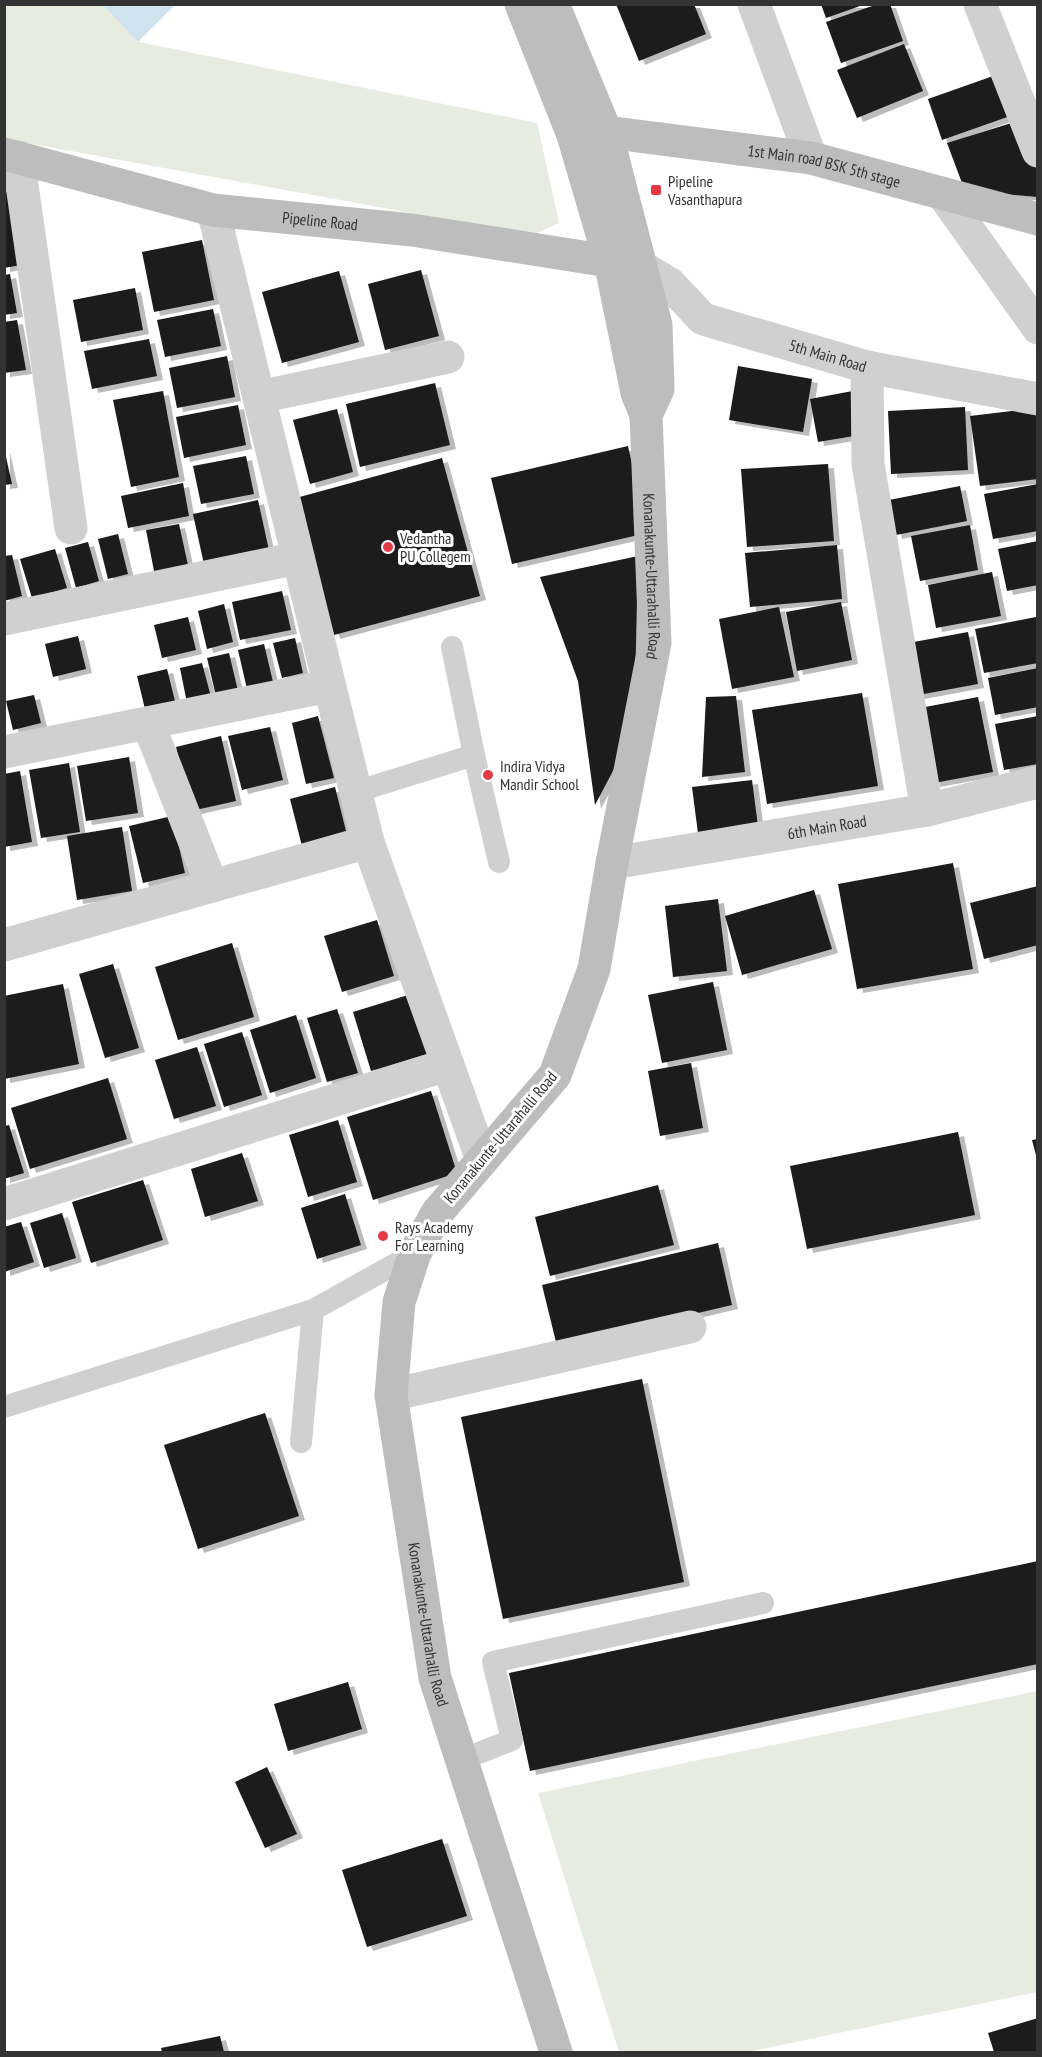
<svg xmlns="http://www.w3.org/2000/svg" width="1042" height="2057" font-family="'PT Sans Narrow',sans-serif">
<defs>
<filter id="shadow"><feDropShadow dx="6" dy="4" stdDeviation="0" flood-color="#0004"/></filter>
</defs>
<rect width="100%" height="100%" fill="#fff"/>
<g fill="#e6ecdf">
<polygon points="4,5 103,5 139,42 537,123 559,223 532,235 5,139"/>
<polygon points="1037,1691 1037,1992 747,2052 619,2052 538,1793"/>
</g>
<polygon fill="#cfe2ee" points="103,5 175,5 138,42"/>
<g fill="#1a1a1a" filter="url(#shadow)">
<polygon points="616,4 694,4 706,34 639,61"/>
<polygon points="821,4 862,4 863,5 826,18"/>
<polygon points="878,4 890,4 903,41 841,63 826,22"/>
<polygon points="904,44 923,91 857,118 837,70"/>
<polygon points="996,75 1010,116 942,140 928,99"/>
<polygon points="1021,120 1038,173 1038,197 965,191 947,143"/>
<polygon points="10,191 21,265 4,268 4,192"/>
<polygon points="202,240 214,300 154,312 142,252"/>
<polygon points="421,270 439,336 385,350 368,284"/>
<polygon points="339,271 359,342 282,363 262,292"/>
<polygon points="10,274 17,313 4,315 4,275"/>
<polygon points="135,288 143,330 81,342 73,300"/>
<polygon points="213,309 221,346 165,357 157,320"/>
<polygon points="17,320 26,370 4,373 4,322"/>
<polygon points="149,339 157,376 92,389 84,351"/>
<polygon points="227,356 235,397 177,408 169,368"/>
<polygon points="738,366 812,379 803,432 729,420"/>
<polygon points="435,383 450,445 360,467 346,404"/>
<polygon points="858,390 866,434 818,442 810,399"/>
<polygon points="163,391 179,477 131,487 113,400"/>
<polygon points="238,405 246,445 184,458 176,417"/>
<polygon points="965,407 968,470 891,474 888,411"/>
<polygon points="1036,408 1038,424 1038,479 980,486 970,416"/>
<polygon points="337,409 353,472 310,484 293,420"/>
<polygon points="628,446 647,533 512,564 491,478"/>
<polygon points="4,448 12,484 4,485"/>
<polygon points="246,456 254,494 201,504 193,466"/>
<polygon points="442,458 480,596 334,635 296,498"/>
<polygon points="828,464 834,541 747,547 741,469"/>
<polygon points="183,483 189,516 128,528 121,496"/>
<polygon points="1038,484 1038,531 993,539 984,494"/>
<polygon points="960,486 967,521 896,535 889,500"/>
<polygon points="258,500 270,555 205,569 193,514"/>
<polygon points="179,524 189,570 155,576 146,530"/>
<polygon points="970,525 978,570 920,581 911,536"/>
<polygon points="118,534 128,574 108,579 98,539"/>
<polygon points="1038,541 1038,585 1007,591 998,549"/>
<polygon points="88,542 99,581 76,588 65,548"/>
<polygon points="837,545 842,599 750,607 745,553"/>
<polygon points="55,549 67,588 32,598 20,559"/>
<polygon points="12,555 22,596 4,601 4,556"/>
<polygon points="638,556 634,731 595,805 578,681 540,577"/>
<polygon points="992,572 1001,616 936,628 928,585"/>
<polygon points="282,591 291,630 240,640 232,602"/>
<polygon points="841,602 852,660 797,671 786,612"/>
<polygon points="224,604 233,642 207,649 198,611"/>
<polygon points="779,607 794,677 732,689 719,619"/>
<polygon points="188,617 196,650 162,658 154,625"/>
<polygon points="1036,617 1038,663 984,673 975,629"/>
<polygon points="968,632 978,684 913,696 903,644"/>
<polygon points="78,636 86,669 53,677 45,644"/>
<polygon points="295,638 303,673 282,678 273,643"/>
<polygon points="264,644 273,682 247,689 238,650"/>
<polygon points="229,653 238,691 216,696 207,658"/>
<polygon points="202,663 211,697 187,703 180,668"/>
<polygon points="1038,668 1038,707 995,715 988,678"/>
<polygon points="167,669 176,705 146,713 137,676"/>
<polygon points="862,693 878,786 767,804 752,710"/>
<polygon points="34,695 41,723 13,730 6,701"/>
<polygon points="736,696 745,772 702,777 706,697"/>
<polygon points="978,697 993,772 934,783 920,708"/>
<polygon points="318,716 334,778 306,784 292,723"/>
<polygon points="1038,716 1038,764 1004,770 995,724"/>
<polygon points="270,727 283,780 242,790 228,736"/>
<polygon points="221,736 236,801 191,811 176,747"/>
<polygon points="129,757 138,813 86,821 77,766"/>
<polygon points="69,763 80,832 41,838 29,770"/>
<polygon points="20,771 32,842 4,847 4,774"/>
<polygon points="752,780 759,834 699,841 692,787"/>
<polygon points="335,787 348,839 303,850 290,799"/>
<polygon points="172,816 185,873 143,883 129,826"/>
<polygon points="122,827 132,891 77,900 67,836"/>
<polygon points="953,863 973,969 857,989 838,884"/>
<polygon points="1038,886 1038,945 984,959 970,903"/>
<polygon points="814,890 832,949 742,975 725,916"/>
<polygon points="718,899 727,971 673,977 665,906"/>
<polygon points="377,920 394,976 342,992 324,936"/>
<polygon points="232,943 254,1017 178,1040 155,967"/>
<polygon points="113,964 139,1048 105,1058 79,974"/>
<polygon points="713,982 727,1050 662,1063 648,995"/>
<polygon points="63,984 79,1064 4,1079 4,996"/>
<polygon points="408,995 427,1054 371,1071 353,1012"/>
<polygon points="337,1009 358,1073 327,1082 307,1018"/>
<polygon points="296,1015 316,1078 270,1093 250,1030"/>
<polygon points="242,1032 262,1095 224,1107 204,1044"/>
<polygon points="197,1047 216,1106 174,1119 155,1060"/>
<polygon points="691,1063 703,1128 660,1136 648,1071"/>
<polygon points="108,1078 127,1139 30,1169 11,1108"/>
<polygon points="431,1091 457,1173 373,1200 347,1117"/>
<polygon points="338,1120 357,1182 308,1197 289,1135"/>
<polygon points="9,1125 24,1173 4,1179 4,1126"/>
<polygon points="958,1132 975,1215 807,1249 790,1166"/>
<polygon points="1038,1139 1038,1159 1037,1159 1032,1140"/>
<polygon points="242,1153 258,1201 205,1217 191,1169"/>
<polygon points="143,1180 163,1240 91,1263 72,1202"/>
<polygon points="658,1185 674,1245 550,1276 535,1217"/>
<polygon points="345,1194 361,1245 317,1259 301,1208"/>
<polygon points="62,1213 76,1258 44,1268 30,1223"/>
<polygon points="21,1222 34,1262 4,1272 4,1227"/>
<polygon points="718,1243 732,1305 557,1346 542,1285"/>
<polygon points="642,1379 684,1582 503,1619 461,1417"/>
<polygon points="265,1413 299,1516 198,1549 164,1445"/>
<polygon points="1038,1561 1038,1664 530,1771 509,1673"/>
<polygon points="348,1682 362,1729 288,1751 274,1704"/>
<polygon points="267,1767 297,1834 265,1848 235,1782"/>
<polygon points="442,1839 467,1916 367,1947 342,1870"/>
<polygon points="1038,2018 1038,2052 994,2052 988,2033"/>
<polygon points="220,2036 224,2052 162,2052 161,2048"/>
</g>
<g fill="none" stroke-linecap="round" stroke-linejoin="round">
<g stroke="#d0d0d0" stroke-width="22">
<polyline points="474,755 499,862"/>
<polyline points="355,792 474,755 452,647"/>
<polyline points="4,1407 313,1310 415,1253"/>
<polyline points="301,1442 313,1310"/>
<polyline points="461,1760 512,1740 493,1662 763,1603"/>
</g>
<g stroke="#d0d0d0" stroke-width="33">
<polyline points="754,4 811,158"/>
<polyline points="980,4 1038,151"/>
<polyline points="18,157 71,528"/>
<polyline points="942,193 1038,328"/>
<polyline points="213,210 368,842 482,1160"/>
<path id="s1" d="M640,266L670,284L703,319L867,367L1038,399"/>
<polyline points="867,367 868,464 927,810"/>
<polyline points="259,397 448,357"/>
<polyline points="4,619 298,558"/>
<polyline points="148,723 212,886"/>
<polyline points="4,752 329,686"/>
<path id="s2" d="M612,863L927,810L1038,782"/>
<polyline points="4,945 368,842"/>
<polyline points="4,1204 447,1065"/>
<polyline points="391,1395 690,1327"/>
</g>
<g stroke="#bdbdbd" stroke-width="33">
<polyline points="521,4 573,135 610,261 637,393 646,415"/>
<path id="s3" d="M553,4L606,132L656,325L658,389L646,415L655,643L612,863L594,969L555,1075L437,1213L415,1253L399,1302L391,1395L435,1678L556,2052"/>
<path id="s4" d="M573,135L606,132L811,158L1038,219"/>
<path id="s5" d="M4,154L213,210L412,230L640,266"/>
</g>
</g>
<g fill="#e63946" stroke="#fff" stroke-width="2">
<rect x="650" y="184" width="12" height="12" rx="3"/>
<circle cx="388" cy="547" r="6"/>
<circle cx="488" cy="775" r="6"/>
<circle cx="383" cy="1236" r="6"/>
</g>
<g text-anchor="middle" stroke-width="6" stroke-linejoin="round" paint-order="stroke">
<g font-size="16" fill="#333" stroke="#fff">
<text dy="6" stroke="none"><textPath href="#s4" startOffset="254">1st Main road BSK 5th stage</textPath></text>
<text dy="6" stroke="none"><textPath href="#s5" startOffset="324">Pipeline Road</textPath></text>
<text dy="6" stroke="none"><textPath href="#s1" startOffset="213">5th Main Road</textPath></text>
<text dy="6" stroke="none"><textPath href="#s3" startOffset="592">Konanakunte-Uttarahalli Road</textPath></text>
<text dy="6" stroke="none"><textPath href="#s2" startOffset="218">6th Main Road</textPath></text>
<text transform="translate(500 1137) rotate(-50)" y="6">Konanakunte-Uttarahalli Road</text>
<text dy="6" stroke="none"><textPath href="#s3" startOffset="1708">Konanakunte-Uttarahalli Road</textPath></text>
</g>
<g font-size="16" fill="#333" stroke="#fff" text-anchor="start">
<text x="668" y="187">Pipeline<tspan x="668" dy="18">Vasanthapura</tspan></text>
<text x="400" y="544">Vedantha<tspan x="400" dy="18">PU Collegem</tspan></text>
<text x="500" y="772">Indira Vidya<tspan x="500" dy="18">Mandir School</tspan></text>
<text x="395" y="1233">Rays Academy<tspan x="395" dy="18">For Learning</tspan></text>
</g>
</g>
<rect width="1042" height="2057" fill="none" stroke="#333333" stroke-width="12"/>
</svg>
